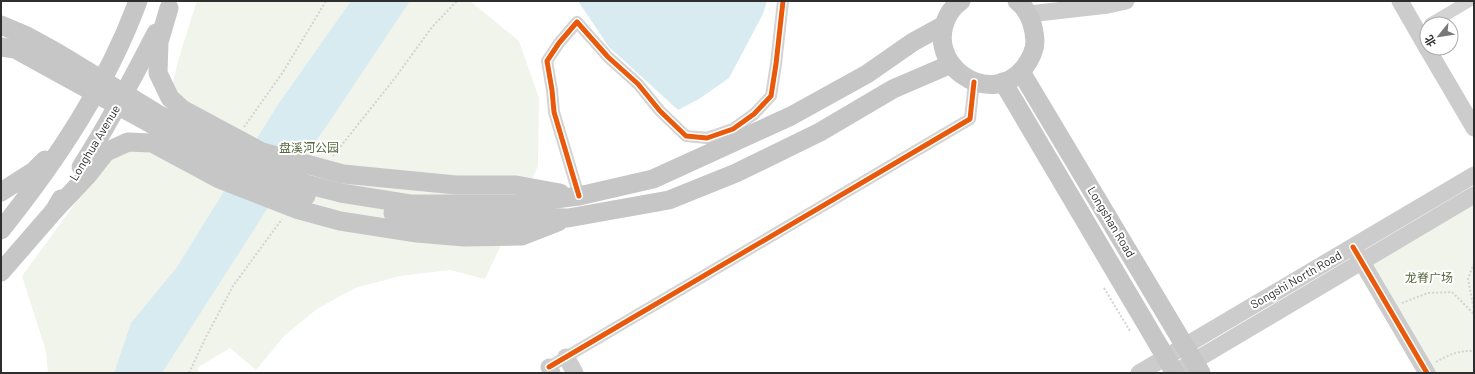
<svg xmlns="http://www.w3.org/2000/svg" width="1475" height="374" font-family="Barlow,'Noto Sans SC',sans-serif">
<rect width="100%" height="100%" fill="#fff"/>
<g fill="#f1f4eb">
<polygon points="197,1 470,1 519,41 539,98 538,166 485,279 450,270 400,276 355,288 317,309 284,336 256,370 230,348 197,368 200,373 48,373 46,351 22,276 106,161 131,150 142,150 154,154 180,54"/>
<polygon points="1474,199 1474,373 1433,373 1368,261"/>
</g>
<g fill="#d8ebf1">
<polygon points="351,1 410,1 328,124 271,203 162,373 114,373 131,323 177,267 277,106"/>
<polygon points="578,1 767,1 763,14 729,78 699,99 678,110 609,47"/>
</g>
<g fill="none" stroke-linecap="round" stroke-linejoin="round">
<g stroke="#d3d3d3" stroke-width="2" stroke-dasharray="2 2" stroke-linecap="butt">
<polyline points="244,127 283,72 326,1"/>
<polyline points="333,156 395,78 432,27 457,1"/>
<polyline points="1474,263 1468,279 1474,310"/>
<polyline points="1104,288 1130,331"/>
<polyline points="1402,303 1428,293 1452,292 1474,314"/>
<path d="M1436,362C1448,355 1459,350 1474,351"/>
<polyline points="189,373 206,337 233,286 282,219"/>
</g>
<g stroke="#d3d3d3" stroke-width="12">
<polyline points="1430,24 1469,1"/>
<polyline points="579,196 554,112 552,90 547,61 559,43 577,22 608,57 638,84 660,111 686,136 707,138 733,129 754,114 771,96 776,64 783,1"/>
<polyline points="549,367 970,119 974,82"/>
</g>
<g stroke="#ccc" stroke-width="17">
<polyline points="1400,1 1427,48"/>
<polyline points="1029,14 1108,5 1126,1"/>
<polyline points="1427,48 1474,128"/>
<polyline points="1356,252 1427,373"/>
<polyline points="566,357 575,373"/>
<polyline points="549,367 552,373"/>
<polyline points="1139,373 1474,175"/>
<polyline points="1174,373 1474,195"/>
</g>
<g stroke="#c6c6c6" stroke-width="19">
<path d="M961,1C957,4 953,8 950,12C919,62 989,111 1024,68C1030,60 1035,51 1035,41C1034,25 1030,11 1017,1"/>
<polyline points="169,8 159,42 158,73 170,98 182,109 262,152 343,174 456,185 516,185 560,193"/>
<polyline points="1,25 27,36 58,53 181,128 306,184 341,193 410,204 515,204 579,196 653,179 791,116 867,74 913,42 944,25"/>
<polyline points="1,47 15,49 222,163 299,195 306,196"/>
<polyline points="1021,72 1201,373"/>
<polyline points="1003,82 1175,373"/>
<path d="M81,167C109,123 133,78 156,33"/>
<polyline points="1,192 34,171 45,160"/>
<polyline points="54,211 88,175 106,152 128,142 152,143 219,179 296,209 340,221 417,233 464,237 522,236 558,222"/>
<polyline points="393,213 424,218 471,222 522,217 568,218 669,200 736,173 820,132 893,89 951,64"/>
<path d="M1,230C57,160 107,85 138,1"/>
<polyline points="1,272 54,211 61,199"/>
</g>
<g stroke="#fff" stroke-width="8">
<g id="cycleway">
<polyline points="579,196 554,112 552,90 547,61 559,43 577,22 608,57 638,84 660,111 686,136 707,138 733,129 754,114 771,96 776,64 783,1"/>
<polyline points="1353,247 1427,373"/>
<polyline points="549,367 970,119 974,82"/>
</g>
</g>
<use href="#cycleway" stroke="#e8590c" stroke-width="5"/>
</g>
<g text-anchor="middle" stroke-width="4" stroke-linejoin="round" paint-order="stroke">
<g font-size="12" fill="#2e2e2e" stroke="#fff">
<text transform="translate(95 143) rotate(-59)" y="4">Longhua Avenue</text>
<text transform="translate(1111 222) rotate(59)" y="4">Longshan Road</text>
<text transform="translate(1296 280) rotate(-30)" y="4">Songshi North Road</text>
</g>
<g font-size="12" fill="#57693c" stroke="#fff">
<text x="309" y="152">盘溪河公园</text>
<text x="1429" y="282">龙脊广场</text>
</g>
</g>
<rect width="1475" height="374" fill="none" stroke="#2e2e2e" stroke-width="4"/>
<g transform="translate(1439 36) rotate(240)"><circle r="19" fill="#ffffff" stroke="#ababab"/>
<path d="M0-3L7 15L0 10L-7 15Z" fill="#777777"/>
<text y="-6" font-size="11" font-weight="bold" text-anchor="middle" fill="#2e2e2e">北</text>
</g>
</svg>
